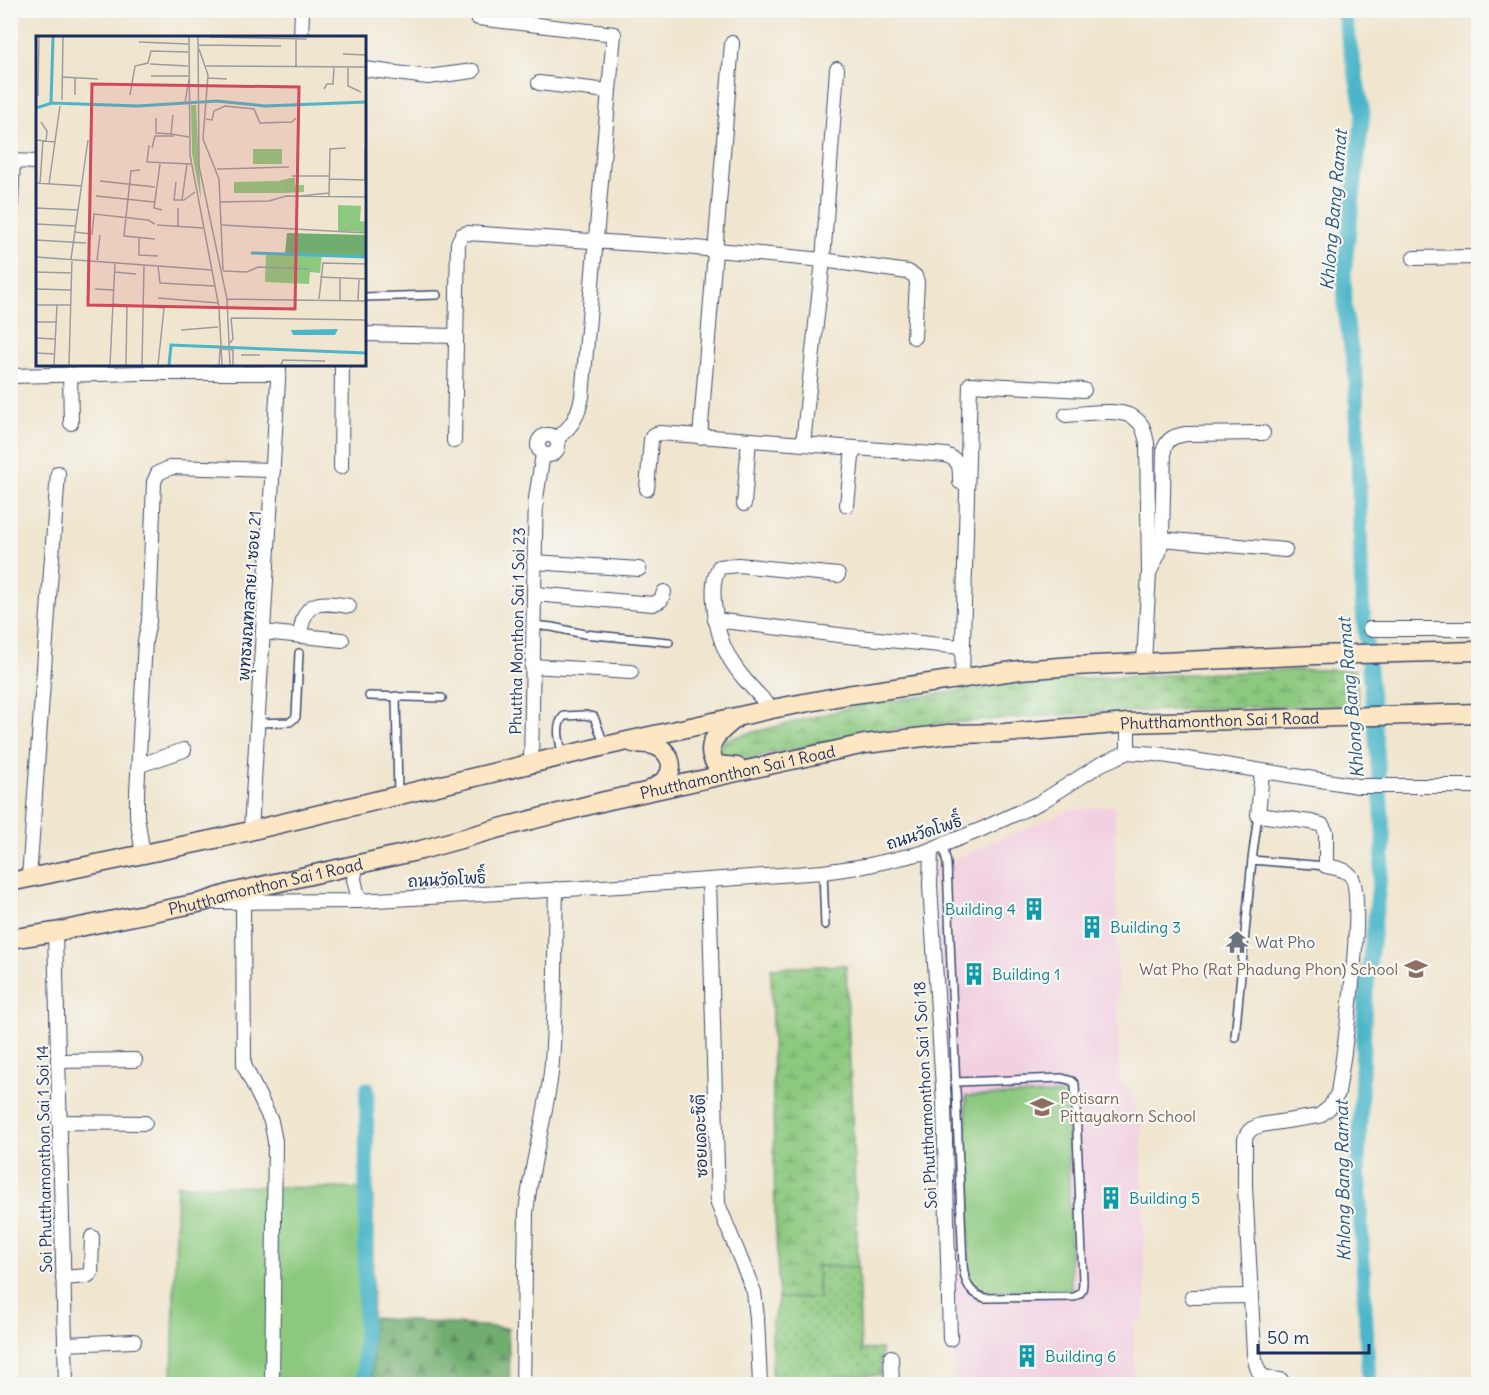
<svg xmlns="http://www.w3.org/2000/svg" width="1489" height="1395" font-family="Delius,'Playpen Sans Thai',sans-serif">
<defs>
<pattern id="forest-firs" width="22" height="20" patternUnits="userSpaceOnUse" patternTransform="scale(1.5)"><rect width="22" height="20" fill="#71ad6e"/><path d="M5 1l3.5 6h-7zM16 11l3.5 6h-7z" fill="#5c8d5e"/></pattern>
<pattern id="wetland-marsh" width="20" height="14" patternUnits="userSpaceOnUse" patternTransform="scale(1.5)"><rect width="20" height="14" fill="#8cc97f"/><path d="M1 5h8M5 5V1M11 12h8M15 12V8" fill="none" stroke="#72a46b"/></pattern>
<pattern id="park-dots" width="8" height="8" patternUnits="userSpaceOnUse" patternTransform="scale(1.5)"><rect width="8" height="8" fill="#8cc97f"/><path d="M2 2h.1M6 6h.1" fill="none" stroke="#72a46b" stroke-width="1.8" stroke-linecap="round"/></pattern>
</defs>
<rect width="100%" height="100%" fill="#f6f6f2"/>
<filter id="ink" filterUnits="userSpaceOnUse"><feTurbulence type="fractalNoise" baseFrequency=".0167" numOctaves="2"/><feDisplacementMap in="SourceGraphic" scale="12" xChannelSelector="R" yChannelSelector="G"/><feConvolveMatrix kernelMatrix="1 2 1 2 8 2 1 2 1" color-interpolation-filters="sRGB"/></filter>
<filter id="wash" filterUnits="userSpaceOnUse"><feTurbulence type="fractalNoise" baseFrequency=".008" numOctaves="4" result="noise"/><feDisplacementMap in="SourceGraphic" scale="24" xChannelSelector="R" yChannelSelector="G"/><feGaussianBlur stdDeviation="1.35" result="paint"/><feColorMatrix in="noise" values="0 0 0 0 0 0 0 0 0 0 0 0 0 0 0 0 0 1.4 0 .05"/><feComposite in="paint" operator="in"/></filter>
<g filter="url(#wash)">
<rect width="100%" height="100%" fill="#f0e5ce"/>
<polygon fill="#f2cfe1" points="1115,805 1119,1078 1131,1092 1141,1122 1146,1319 1134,1324 1135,1384 955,1384 947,1090 934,867 1070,810"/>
<g fill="#8cc97f" stroke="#547c6e" stroke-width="1.5">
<polygon points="1067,1094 1071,1290 970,1292 966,1096"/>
<polygon points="177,1185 373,1189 372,1384 172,1384"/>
</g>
<polygon fill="url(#forest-firs)" stroke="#466e66" stroke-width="1.5" points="372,1318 508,1328 510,1384 372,1384"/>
<g fill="url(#wetland-marsh)" stroke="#547c6e" stroke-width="1.5">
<path d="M1297,670H1355L1359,705C1222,708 1085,711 949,723C876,730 805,746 734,762L724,761L718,750L721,744L727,739L857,706L1036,680Z"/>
<polygon points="846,965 858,1267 817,1266 819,1298 779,1298 775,1213 771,968"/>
</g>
<polygon fill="url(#park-dots)" stroke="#547c6e" stroke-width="1.5" points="817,1266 858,1267 861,1350 881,1349 880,1375 833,1376 832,1384 772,1384 772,1323 779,1298 819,1298"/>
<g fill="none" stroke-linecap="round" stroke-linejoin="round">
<g stroke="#4bb6c9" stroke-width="15">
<polyline points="1343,10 1363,113 1344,272 1345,311 1356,379 1362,601 1376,738 1384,844 1365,1001 1358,1166 1369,1384"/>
<polyline points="364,1384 367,1089"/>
</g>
</g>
</g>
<g filter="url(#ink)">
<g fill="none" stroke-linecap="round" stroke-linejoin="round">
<g stroke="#3b4a6f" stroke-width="10">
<g id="service">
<polyline points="364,297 437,295"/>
<polyline points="533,625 552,627 584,634 669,642"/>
<polyline points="369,696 442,698"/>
<polyline points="396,696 398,795"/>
<polyline points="258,723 290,722 296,717 299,653"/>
<path d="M563,755C560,743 554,726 564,716L585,715L594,717L605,746"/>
<path d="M943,845L947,864L963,1266C965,1283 969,1293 985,1298L1074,1297C1082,1294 1083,1290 1083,1281L1075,1084L1072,1081L1062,1078L955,1082"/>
<polyline points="1252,860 1258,815"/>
<polyline points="823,872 825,925"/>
<polyline points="1235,1037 1252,860 1326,866"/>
</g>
</g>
<g stroke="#3b4a6f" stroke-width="16">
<g id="minor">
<path d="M479,10L478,18L614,34L582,397C578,416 572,427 556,439"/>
<polyline points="301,38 302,10"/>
<polyline points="364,69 428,77 473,71"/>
<polyline points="539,83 608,91"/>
<polyline points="10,161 38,162"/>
<polyline points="10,223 13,161"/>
<polyline points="1414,258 1478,257"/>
<polyline points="364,334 455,336"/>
<polyline points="70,374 71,423"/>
<polyline points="10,376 140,373 279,373"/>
<path d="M1066,415C1085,414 1123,406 1138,421C1144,426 1145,435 1147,443L1149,570"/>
<circle cx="548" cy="445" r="10"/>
<polyline points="700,437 732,43"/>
<polyline points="454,441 458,243 462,235 467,233 685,247 823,260 908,272 915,276 917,282 914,337"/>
<polyline points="803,443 823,260 837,69"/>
<polyline points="341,467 342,364"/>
<path d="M647,489L651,440L653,435L660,433L946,455C961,461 960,467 960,482"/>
<polyline points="744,504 749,440"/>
<polyline points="847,505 853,448"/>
<path d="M1162,539L1164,449C1168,438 1174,436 1186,434L1263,433"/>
<polyline points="534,562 639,569"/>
<polyline points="534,594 653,604 661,600 664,592"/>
<polyline points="715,620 847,636 961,647"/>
<polyline points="1370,629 1478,629"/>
<polyline points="263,632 342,640"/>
<path d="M300,636C304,600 317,601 349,606"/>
<polyline points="1144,662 1149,573 1159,553 1162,539 1285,550"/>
<polyline points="532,666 631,672"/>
<polyline points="962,678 970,384 1084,390"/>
<path d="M772,709C738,673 718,655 714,603C713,590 713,579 719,567L738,565L838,575"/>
<polyline points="1128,752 1128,723"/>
<polyline points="531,764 535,537 536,498 543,454"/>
<polyline points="140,765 184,750"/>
<path d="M1262,772L1258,815L1311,822L1322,825L1326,832V866C1334,868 1345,868 1351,876C1367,894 1343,1061 1338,1093L1330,1107L1319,1116L1261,1125C1252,1128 1248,1130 1245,1139V1187L1254,1353C1257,1373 1259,1379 1281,1380"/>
<polyline points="251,830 279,364"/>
<polyline points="931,850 930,886 944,1103 950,1339"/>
<polyline points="143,855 137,816 137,793 145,641 149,621 154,482 158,473 172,467 273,470"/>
<polyline points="356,865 354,879 359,901"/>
<polyline points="29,878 58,473"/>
<polyline points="709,880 718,1204 754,1292 757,1318 760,1384"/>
<polyline points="214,902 359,901 637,885 823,872 865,866 922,853 980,830 1041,802 1101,764 1128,752 1156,754 1358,786 1478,786"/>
<polyline points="243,903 244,1065 271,1121 275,1141 272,1384"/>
<polyline points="55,932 66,1384"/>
<polyline points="58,1061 135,1060"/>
<polyline points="59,1122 145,1123"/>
<polyline points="63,1278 87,1276 91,1273 92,1237"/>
<polyline points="1192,1297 1249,1296"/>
<polyline points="65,1344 134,1341"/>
<polyline points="891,1357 892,1384"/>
<path d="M523,1384L526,1213C531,1165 545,1120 551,1073C557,1012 554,950 556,889"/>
</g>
</g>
<g stroke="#3b4a6f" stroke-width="21">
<g id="secondary">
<path d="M736,718C720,732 702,742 716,765L737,767"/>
<path d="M633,743C639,744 647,743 653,745C668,749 677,766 666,779C662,783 655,787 650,790"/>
<polyline points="10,882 220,838 605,746 772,709 847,695 1020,670 1073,666 1316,655 1478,651"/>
<path id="s1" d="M10,939L55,932L203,902L231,893L421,850L500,828L605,801L865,744L949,734L1005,733L1128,723L1478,713"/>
</g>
</g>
<use href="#service" stroke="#fff" stroke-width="7"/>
<use href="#minor" stroke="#fff" stroke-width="14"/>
<use href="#secondary" stroke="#fce6c4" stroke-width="18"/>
</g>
</g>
<defs>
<g id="building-bare" transform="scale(1.8)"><path d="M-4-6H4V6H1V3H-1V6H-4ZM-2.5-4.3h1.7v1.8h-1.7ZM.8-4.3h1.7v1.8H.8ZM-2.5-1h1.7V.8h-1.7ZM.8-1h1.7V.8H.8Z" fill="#0f9aa8" stroke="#f6f6f2" stroke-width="2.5" paint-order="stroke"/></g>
<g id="temple-bare" transform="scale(1.8)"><path d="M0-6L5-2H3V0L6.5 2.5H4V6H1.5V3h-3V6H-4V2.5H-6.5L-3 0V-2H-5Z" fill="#6b7280" stroke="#f6f6f2" stroke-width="2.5" paint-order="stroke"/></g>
<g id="school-bare" transform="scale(1.8)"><path d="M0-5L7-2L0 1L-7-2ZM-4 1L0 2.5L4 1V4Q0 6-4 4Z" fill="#8d6e63" stroke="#f6f6f2" stroke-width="2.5" paint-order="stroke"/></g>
</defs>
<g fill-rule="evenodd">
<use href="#building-bare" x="1034" y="909"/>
<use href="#building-bare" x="1092" y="927"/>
<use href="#temple-bare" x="1237" y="942"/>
<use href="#school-bare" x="1416" y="969"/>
<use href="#building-bare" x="974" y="974"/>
<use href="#school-bare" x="1042" y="1107"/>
<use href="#building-bare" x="1111" y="1198"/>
<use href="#building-bare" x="1027" y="1356"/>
</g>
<g text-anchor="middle" stroke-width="4.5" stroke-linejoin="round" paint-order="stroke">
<g font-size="16" fill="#1b2f5e" stroke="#f6f6f2">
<text transform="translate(249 596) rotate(-86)" y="6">พุทธมณฑลสาย 1 ซอย 21</text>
<text transform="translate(517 631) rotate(-89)" y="6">Phuttha Monthon Sai 1 Soi 23</text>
<text dy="6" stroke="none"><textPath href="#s1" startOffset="1233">Phutthamonthon Sai 1 Road</textPath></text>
<text dy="6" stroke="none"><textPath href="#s1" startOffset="747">Phutthamonthon Sai 1 Road</textPath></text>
<text transform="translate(924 832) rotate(-18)" y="6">ถนนวัดโพธิ์</text>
<text transform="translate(447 879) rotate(-3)" y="6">ถนนวัดโพธิ์</text>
<text dy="6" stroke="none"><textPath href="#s1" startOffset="261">Phutthamonthon Sai 1 Road</textPath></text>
<text transform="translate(925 1095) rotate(-93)" y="6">Soi Phutthamonthon Sai 1 Soi 18</text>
<text transform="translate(700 1136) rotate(-92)" y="6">ซอยเดอะซิตี</text>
<text transform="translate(44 1159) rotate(-91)" y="6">Soi Phutthamonthon Sai 1 Soi 14</text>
</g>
<g font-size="16" fill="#0d838f" stroke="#f6f6f2" text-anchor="start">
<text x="1016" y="915" text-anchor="end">Building 4</text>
<text x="1110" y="933">Building 3</text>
<text x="992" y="980">Building 1</text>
<text x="1129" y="1204">Building 5</text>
<text x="1045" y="1362">Building 6</text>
</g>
<g font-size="16" fill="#5b616d" stroke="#f6f6f2" text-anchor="start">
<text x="1255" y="948">Wat Pho</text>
</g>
<g font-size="16" fill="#785e54" stroke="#f6f6f2" text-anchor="end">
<text x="1398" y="975">Wat Pho (Rat Phadung Phon) School</text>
<text x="1060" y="1104" text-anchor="start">Potisarn<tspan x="1060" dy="18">Pittayakorn School</tspan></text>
</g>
<g font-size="18" font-style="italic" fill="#29587e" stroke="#f6f6f2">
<text transform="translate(1334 210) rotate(-85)" y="6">Khlong Bang Ramat</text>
<text transform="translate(1351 698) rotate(-95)" y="6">Khlong Bang Ramat</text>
<text transform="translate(1343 1181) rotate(-91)" y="6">Khlong Bang Ramat</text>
</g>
</g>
<g transform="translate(36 36)">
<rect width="330" height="330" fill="#f0e5ce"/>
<path d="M217,113H246V128H217ZM230,217L286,218L284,237L274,236L273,248L229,246Z" fill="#8cc97f"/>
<path d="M251,197L330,199V222L249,217Z" fill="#71ad6e"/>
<path d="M155,69H160L165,164L156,117ZM242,145L247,157H198V146ZM302,169L325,170L324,185L330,186V196L302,195Z" fill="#8cc97f"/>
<path d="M255,142H259V149H268V156L247,157L242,145Z" fill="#8cc97f"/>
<path d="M302,293L299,299H257L255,294Z" fill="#4bb6c9"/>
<path fill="none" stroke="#4bb6c9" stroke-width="3" d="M15,67L17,1M0,72L16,67L102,70L181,65L229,70L330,66M215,217L330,221M133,329L135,309L330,317"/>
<path fill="none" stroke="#9b9ca1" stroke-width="1.5" d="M153,1L154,119L183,271L186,329M162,1L163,130L191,263L194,329M174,1L271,3M103,6L152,8M162,9L245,10M163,13L172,39L167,103L183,143L187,234M307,18L330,19M114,28L152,30M170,30L330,31M260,30V3M312,31V50L325,56M115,40H153M26,41L62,43M172,42L191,43M288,53L291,48H297L298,31M39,59V41M94,59L99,30L112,27L115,15L152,16M2,60L3,1M26,64L27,1M149,67L153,43M137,79L135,98L153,101M120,82V97L135,98M170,83L176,84L178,75L189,70L218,73L224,87L256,86L260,82M5,86L11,95L10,105M0,104L19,106M113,109L111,126L155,128M116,112L119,100H138M329,112V144M124,128L118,172L126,174M181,133L253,131M104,134L95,135L88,200L119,203M256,140H293M293,143L330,144M64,145L119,151M140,146L138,164H148L159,156M0,147L46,150M4,147L7,104M13,148L24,70M60,160L118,166M264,160L293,157M293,161L294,113L310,112M146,164L151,128M184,166L233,165L250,160L330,161M0,172L42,174M0,188L39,190M121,189L167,192M186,189L330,197M142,191V172M38,196L56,198L58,178L112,184L119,188M103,202V219L122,220M0,204L50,207M0,221L176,234M35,223L52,104M61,224L64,199M122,230L124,247L178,250M187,235L211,236L222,231L273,233M0,236L36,237M78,236L100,238M284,241L330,243M0,253L35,254M59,253L77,254M122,262L183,267M191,263L330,265M283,263L287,227L330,228M304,264V242M322,264L323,243M76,268L128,272L122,329M0,269H34M183,278L185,307M195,282L330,284M0,286H21M145,294L182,291M0,302L19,303M194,307L197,303L195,282M0,317L19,318M205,319H224M18,329L21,269M33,329L36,223M74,329L79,226M90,329L91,268M106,329L108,229M183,329L184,313L197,314V329M245,329L247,324L289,325"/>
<path fill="#d1495b" fill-opacity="0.15" stroke="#d1495b" stroke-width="3" d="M56,48L263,51L259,273L52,269Z"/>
<rect width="330" height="330" fill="none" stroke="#1b2f5e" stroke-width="3"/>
</g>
<rect width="1489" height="1395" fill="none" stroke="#f6f6f2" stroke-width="36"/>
<path d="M1258 1344v9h111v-9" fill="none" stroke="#1b2f5e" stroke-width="3"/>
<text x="1267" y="1344" font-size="18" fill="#1b2f5e" stroke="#f6f6f2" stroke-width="4.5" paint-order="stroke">50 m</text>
</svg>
